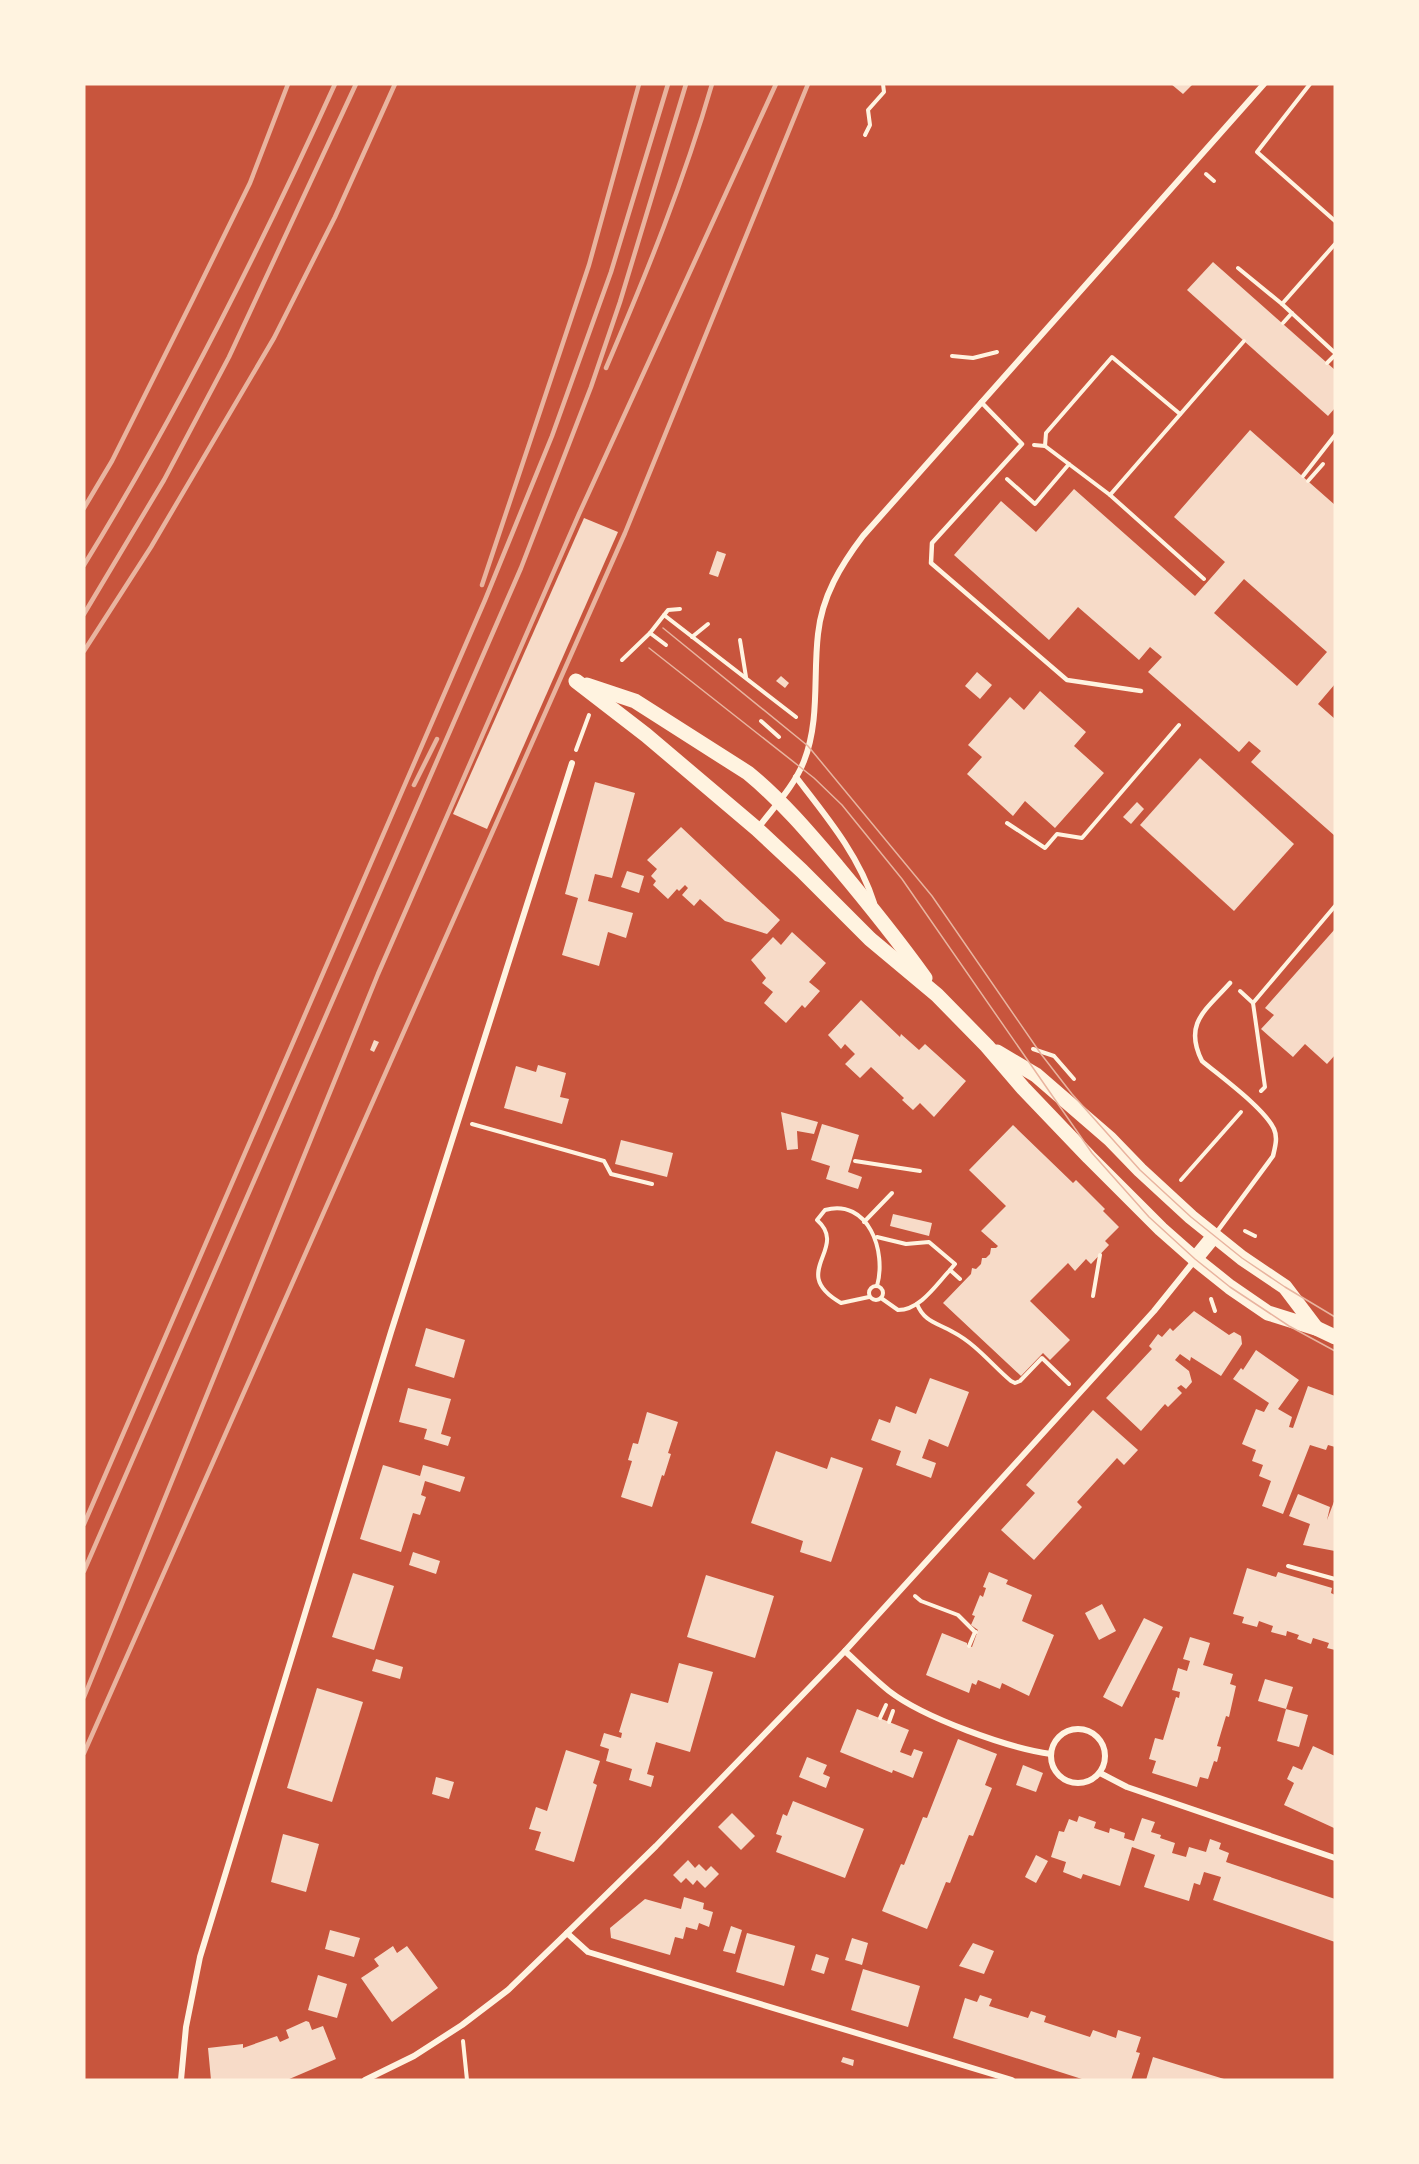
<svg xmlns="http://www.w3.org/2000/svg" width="1419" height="2164" font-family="'PT Sans Narrow',sans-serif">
<rect width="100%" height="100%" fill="#c8553d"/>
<g fill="#f7dbc8" fill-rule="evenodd">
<polygon points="1171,84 1193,84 1183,94"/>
<polygon points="1213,262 1335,370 1335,408 1328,416 1187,290"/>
<path d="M1250,430L1335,505V684L1318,704L1335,719V836L1251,762L1261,751L1249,741L1239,752L1148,672L1162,657L1150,647L1139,660L1078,607L1049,640L954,555L1001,501L1036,532L1074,489L1195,596L1225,562L1174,517ZM1244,579L1327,652L1297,686L1214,613Z"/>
<polygon points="584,518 618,532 487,829 453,814"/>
<polygon points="717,551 726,554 718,577 709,574"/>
<polygon points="977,672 992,685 980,699 965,686"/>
<polygon points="781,676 789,683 785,688 776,681"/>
<polygon points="1040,691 1086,732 1074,746 1104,773 1055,828 1025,801 1013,816 967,774 982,757 968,745 1010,697 1024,710"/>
<polygon points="1200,758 1294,844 1234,911 1140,825"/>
<polygon points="595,782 635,793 612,878 595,874 588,901 633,913 626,938 608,932 599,966 562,955 578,898 565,894"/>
<polygon points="1137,802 1144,809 1131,824 1123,817"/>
<polygon points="681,827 780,920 767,934 725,921 700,899 694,906 682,895 688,888 685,885 679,891 677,889 668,899 653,885 656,881 651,876 657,869 647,860"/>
<polygon points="627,871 644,876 639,893 621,887"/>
<polygon points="1335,929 1335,1055 1327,1064 1305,1044 1293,1057 1261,1029 1274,1015 1265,1008"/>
<polygon points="792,932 826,963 809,982 820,991 805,1008 802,1005 786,1023 764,1003 773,992 762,983 766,978 751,960 773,937 781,945"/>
<polygon points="861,1000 900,1037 901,1034 919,1050 925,1044 966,1081 934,1117 920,1103 913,1110 902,1100 904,1098 871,1067 860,1078 845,1064 855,1054 845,1044 841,1049 828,1035"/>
<polygon points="374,1040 379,1042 374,1052 370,1050"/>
<polygon points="538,1065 566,1073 560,1097 569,1099 562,1124 504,1108 516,1066 536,1072"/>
<polygon points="781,1112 818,1122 814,1134 797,1131 798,1149 787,1150"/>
<polygon points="822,1124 859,1135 848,1172 862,1177 858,1189 826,1179 830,1166 811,1160"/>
<polygon points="1013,1125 1073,1183 1076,1180 1105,1209 1103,1211 1119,1227 1105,1241 1109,1245 1091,1264 1086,1259 1075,1271 1068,1263 1030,1301 1070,1340 1050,1360 1043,1353 1021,1376 943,1303 971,1274 972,1268 976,1269 981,1264 982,1258 986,1258 990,1254 991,1248 996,1248 998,1246 981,1231 1006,1206 969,1170"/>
<polygon points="621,1140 673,1153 667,1177 615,1164"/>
<polygon points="893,1214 932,1223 929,1236 890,1226"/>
<polygon points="1194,1311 1229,1335 1234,1332 1241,1336 1242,1344 1221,1376 1191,1357 1190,1361 1180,1354 1175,1360 1189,1371 1192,1382 1186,1389 1181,1385 1177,1388 1182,1393 1168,1407 1165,1404 1141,1431 1106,1398 1152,1349 1149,1346 1158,1334 1162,1337 1170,1328 1173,1331"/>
<polygon points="426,1328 465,1340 454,1378 415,1366"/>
<polygon points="1256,1350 1299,1380 1278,1409 1292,1417 1289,1427 1293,1428 1308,1386 1335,1396 1335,1447 1328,1445 1326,1450 1310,1445 1283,1514 1262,1506 1271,1481 1259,1476 1263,1465 1252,1461 1256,1450 1242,1444 1256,1409 1264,1412 1269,1403 1233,1379 1241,1368 1243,1370"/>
<polygon points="930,1378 969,1392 948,1447 929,1439 922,1458 936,1463 931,1478 896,1465 901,1451 871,1440 879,1419 890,1423 896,1406 916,1414"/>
<polygon points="408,1388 451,1399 441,1434 451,1437 448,1446 424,1439 427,1429 399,1422"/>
<polygon points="1093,1410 1138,1450 1124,1465 1117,1458 1077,1502 1082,1507 1034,1560 1001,1530 1035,1493 1026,1485"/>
<polygon points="647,1412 678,1422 668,1453 671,1454 664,1476 662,1475 652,1507 621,1497 632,1461 628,1460 633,1443 638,1444"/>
<polygon points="776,1451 827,1469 831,1457 863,1468 831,1562 800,1552 803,1541 751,1523"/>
<polygon points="383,1465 420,1476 423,1465 465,1477 460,1492 425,1481 421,1495 426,1497 420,1515 413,1513 401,1552 360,1539"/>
<polygon points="1298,1494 1330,1507 1327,1520 1335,1499 1335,1551 1303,1545 1310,1524 1289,1516"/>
<polygon points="413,1552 440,1561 436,1574 409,1565"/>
<polygon points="1247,1568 1276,1577 1278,1572 1332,1588 1331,1593 1335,1595 1335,1650 1327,1648 1329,1643 1313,1638 1311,1644 1297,1639 1299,1635 1287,1631 1286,1636 1271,1632 1273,1626 1259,1621 1257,1627 1242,1623 1244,1617 1233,1614"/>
<polygon points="989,1572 1008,1580 1006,1584 1032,1595 1022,1621 1054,1635 1029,1696 1002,1683 1000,1689 978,1680 976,1685 972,1683 969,1693 926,1675 942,1633 967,1643 967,1645 972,1647 978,1630 971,1625 975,1616 972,1615 980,1595 983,1597 986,1588 983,1587"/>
<polygon points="353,1573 394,1586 374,1650 332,1637"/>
<polygon points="706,1575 774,1596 755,1658 687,1637"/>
<polygon points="1102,1604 1116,1631 1099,1640 1085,1613"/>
<polygon points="1144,1618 1163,1627 1122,1707 1103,1697"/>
<polygon points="1190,1637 1210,1643 1203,1665 1233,1674 1230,1684 1236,1686 1229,1717 1226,1716 1217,1746 1221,1747 1217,1762 1214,1761 1208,1779 1200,1777 1197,1787 1152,1773 1156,1761 1149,1759 1155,1738 1163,1740 1176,1697 1179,1698 1180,1692 1172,1690 1178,1668 1187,1671 1190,1661 1183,1659"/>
<polygon points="376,1659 403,1667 400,1679 372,1671"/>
<polygon points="679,1663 713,1672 690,1752 656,1742 647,1774 654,1776 651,1787 629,1780 632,1769 606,1761 609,1749 600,1746 604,1733 621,1738 622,1733 619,1732 631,1693 668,1703"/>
<polygon points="1265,1679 1293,1687 1286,1709 1258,1701"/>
<polygon points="317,1688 363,1702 332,1802 287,1788"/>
<polygon points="857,1709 909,1730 900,1752 911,1756 914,1749 923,1752 913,1778 893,1770 892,1773 840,1752"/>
<polygon points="1286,1709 1308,1715 1299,1747 1277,1741"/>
<polygon points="958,1739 997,1754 985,1785 992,1788 973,1836 969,1835 950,1883 946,1882 927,1929 882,1911 901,1864 904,1865 923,1817 927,1818"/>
<polygon points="1313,1746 1335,1756 1334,1828 1284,1805 1294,1783 1287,1779 1293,1766 1302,1770"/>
<polygon points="566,1750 600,1761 593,1783 597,1785 574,1862 535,1850 541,1832 529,1829 536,1807 547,1811"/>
<polygon points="807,1757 827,1765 823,1774 830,1777 826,1788 799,1777"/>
<polygon points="1023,1765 1043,1773 1036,1792 1016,1785"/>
<polygon points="436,1777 454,1782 449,1799 432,1794"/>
<polygon points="793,1801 864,1829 845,1878 776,1852 782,1836 776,1834 783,1814 787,1816"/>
<polygon points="732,1813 755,1836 741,1850 718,1827"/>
<polygon points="1079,1816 1096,1822 1094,1828 1109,1833 1110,1828 1125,1833 1124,1838 1134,1841 1142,1818 1155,1822 1151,1832 1161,1835 1160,1838 1175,1843 1172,1853 1186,1857 1189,1847 1206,1852 1210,1839 1221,1843 1219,1849 1229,1853 1226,1862 1335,1899 1335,1942 1213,1900 1221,1877 1204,1872 1200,1885 1194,1883 1189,1901 1144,1887 1155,1855 1132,1847 1120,1886 1083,1874 1081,1879 1063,1872 1066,1862 1051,1857 1059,1831 1064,1832 1069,1819 1077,1822"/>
<polygon points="283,1834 319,1844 306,1892 271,1882"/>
<polygon points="1036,1855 1048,1861 1036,1883 1025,1877"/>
<polygon points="688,1860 695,1868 699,1864 706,1871 711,1866 719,1874 705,1888 697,1880 693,1885 686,1878 681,1883 673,1875"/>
<polygon points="684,1897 704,1903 703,1909 713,1912 709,1927 699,1923 697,1930 686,1927 683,1939 675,1937 670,1955 611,1938 610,1928 645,1899 681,1909"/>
<polygon points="731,1926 742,1930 735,1954 723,1951"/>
<polygon points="330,1930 360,1938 354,1957 325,1949"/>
<polygon points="747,1933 795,1946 784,1986 736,1972"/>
<polygon points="852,1938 868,1943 862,1965 845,1960"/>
<polygon points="973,1943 994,1951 984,1974 959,1966"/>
<polygon points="393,1946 397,1953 407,1946 438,1988 392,2022 361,1978 379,1966 374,1959"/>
<polygon points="816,1954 829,1958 824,1974 811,1970"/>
<polygon points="863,1969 920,1986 908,2027 851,2010"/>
<polygon points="318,1975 347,1984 337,2018 308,2010"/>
<polygon points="980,1995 992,1999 989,2006 1028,2018 1031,2011 1046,2016 1044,2022 1090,2037 1093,2030 1116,2038 1118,2030 1141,2037 1136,2052 1140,2053 1131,2080 1085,2080 953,2038 965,1998 977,2002"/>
<polygon points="306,2021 309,2022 312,2030 323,2026 336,2059 287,2080 211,2080 208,2048 243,2044 243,2048 277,2036 280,2042 289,2038 286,2030"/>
<polygon points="843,2057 854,2060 853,2066 841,2062"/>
<polygon points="1153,2057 1224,2079 1224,2080 1146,2080"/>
</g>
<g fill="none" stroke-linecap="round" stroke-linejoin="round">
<g stroke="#fff3e0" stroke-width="4">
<polyline points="1310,84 1257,152 1335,221"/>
<polyline points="865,135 870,125 868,110 884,92 883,84"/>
<polyline points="1206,174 1214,181"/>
<polyline points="1335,244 1282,304 1335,353"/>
<polyline points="1238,268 1282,304"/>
<polyline points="1283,323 1292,313"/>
<polyline points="952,356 973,358 997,352"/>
<polyline points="1327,363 1335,355"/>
<polyline points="1034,445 1045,446 1110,495 1244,341"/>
<polyline points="1045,446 1046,433 1112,357 1180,414"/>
<polyline points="1303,476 1335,435"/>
<polyline points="1007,479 1035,504 1069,464"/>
<polyline points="1308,481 1323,464"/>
<polyline points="1110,495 1204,579"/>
<polyline points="664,615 796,717"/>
<polyline points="650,633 666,645"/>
<polyline points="692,637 708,624"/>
<polyline points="740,640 746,677"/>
<polyline points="622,660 650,633 668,610 680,609"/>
<polyline points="761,721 779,737"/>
<polyline points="576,750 589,715"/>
<polyline points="1007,823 1045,848 1057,834 1082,838 1179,725"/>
<polyline points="1240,991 1253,1003"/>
<polyline points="1033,1049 1054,1056 1074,1079"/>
<polyline points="1261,1091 1265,1087 1253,1003 1335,906"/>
<polyline points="472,1124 604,1161 611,1174 652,1184"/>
<polyline points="855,1161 920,1171"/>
<polyline points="1181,1180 1241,1112"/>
<polyline points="864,1222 892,1193"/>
<polyline points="1245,1231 1255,1236"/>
<polyline points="877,1237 906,1244 929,1242 955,1264 950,1270 960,1279"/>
<circle cx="876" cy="1293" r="7"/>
<polyline points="1093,1296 1100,1255"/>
<path d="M869,1297L841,1303C787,1272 850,1249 817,1220L825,1210C868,1198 887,1251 877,1286"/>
<path d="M881,1298L898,1310C920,1310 936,1285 950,1270"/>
<polyline points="1211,1299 1215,1311"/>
<path d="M917,1304C924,1322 938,1323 953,1332C976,1344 992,1365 1011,1381L1015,1383L1020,1381L1042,1358L1069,1384"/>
<polyline points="1288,1566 1335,1579"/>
<polyline points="915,1596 921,1601 958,1615 975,1632"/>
<polyline points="969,1646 975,1632 976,1632"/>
<polyline points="880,1718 886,1705"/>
<polyline points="889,1722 893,1711"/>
<polyline points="463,2041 467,2080"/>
</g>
<g stroke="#fff3e0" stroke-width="4.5">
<polyline points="981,402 1022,444 932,543 931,563 1067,680 1141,691"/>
<path d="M1216,1233L1273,1156C1275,1147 1278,1138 1274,1129C1264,1108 1221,1077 1202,1061C1183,1023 1206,1010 1230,983"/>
</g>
<g stroke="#fff3e0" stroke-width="6">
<path d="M796,777C826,816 859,855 874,903"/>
<path d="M758,828C774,807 795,785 804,761C820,720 813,676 818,634C822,596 841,565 863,536L1264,84"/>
<path d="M845,1651C859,1664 874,1679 889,1691C924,1718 1008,1748 1051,1754"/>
<circle cx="1078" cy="1756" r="27"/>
<polyline points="1100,1773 1127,1787 1335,1858"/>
<polyline points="567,1933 588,1952 1012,2080"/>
<polyline points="181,2080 186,2027 200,1957 391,1332 572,763"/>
<polyline points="365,2080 414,2056 462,2025 508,1990 567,1933 656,1846 845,1651 1154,1311 1195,1260"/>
</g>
<g stroke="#fff3e0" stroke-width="15">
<polyline points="576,681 646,735 757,829 802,871 870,939 937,995 987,1046 1023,1088 1089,1157 1161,1229 1195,1259 1230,1287 1268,1313 1316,1328 1335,1337"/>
<path d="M587,685L635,701L748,773C782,801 809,833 837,866C868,903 897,939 925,978"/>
<polyline points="997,1052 1036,1075 1110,1139 1140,1170 1191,1217 1242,1258 1285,1287 1316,1328"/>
<polyline points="1195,1259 1214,1236"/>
</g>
<g stroke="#e9b49f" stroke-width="1.5">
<polyline points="663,628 808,746 932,896 1041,1054 1072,1094 1140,1170 1191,1217 1242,1258 1285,1287 1335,1317"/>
<polyline points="649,648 814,778 842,805 902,879 1092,1153 1149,1217 1195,1259 1230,1287 1289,1326 1335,1351"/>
</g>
<g stroke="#e9b49f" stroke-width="4.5">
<path d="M606,368C646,275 684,181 712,84"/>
<polyline points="84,508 112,461 193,299 250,183 288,84"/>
<path d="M84,565C179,411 260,249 335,84"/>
<polyline points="482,585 589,265 639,84"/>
<polyline points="84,614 164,480 229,357 356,84"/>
<polyline points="84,651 151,547 274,338 335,217 395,84"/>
<polyline points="414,785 437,739"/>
<polyline points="84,1524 485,600 552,436 611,272 668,84"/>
<polyline points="84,1571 521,568 591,387 620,302 686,84"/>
<polyline points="84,1697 378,974 579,514 776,84"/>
<polyline points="84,1753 625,533 808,84"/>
</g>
</g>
<rect width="1419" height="2164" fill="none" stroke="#fff3e0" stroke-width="171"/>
</svg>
